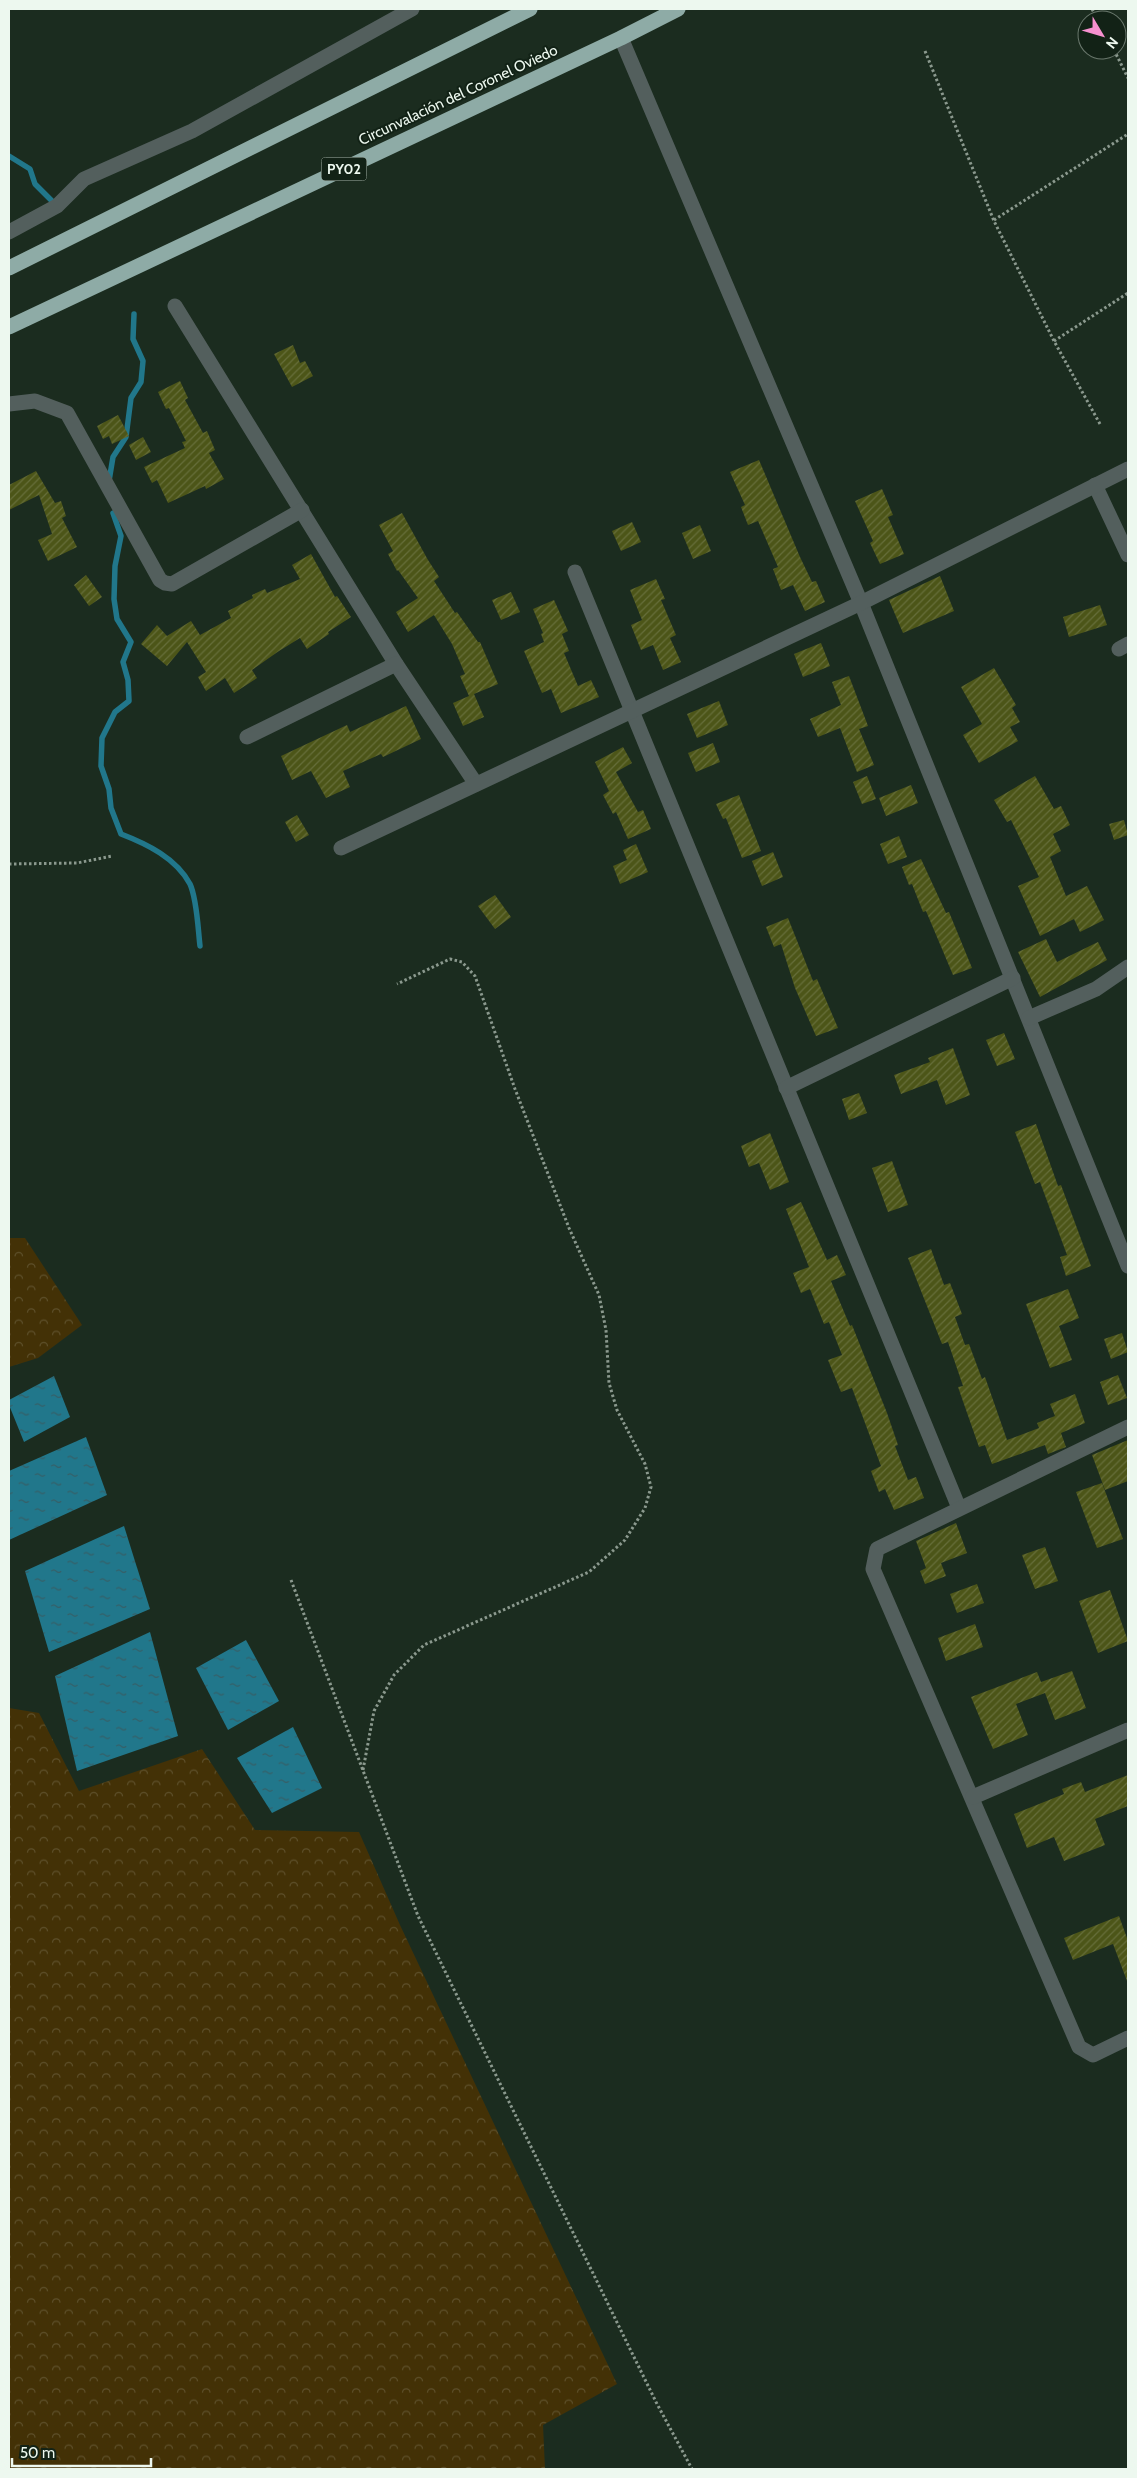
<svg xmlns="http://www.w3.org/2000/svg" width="1137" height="2478" font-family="Cabin,sans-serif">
<defs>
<pattern id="forest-crowns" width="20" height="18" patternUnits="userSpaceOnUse" patternTransform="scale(1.25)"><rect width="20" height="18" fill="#433106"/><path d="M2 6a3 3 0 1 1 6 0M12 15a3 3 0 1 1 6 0" fill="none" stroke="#5e502b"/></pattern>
<pattern id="water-ripples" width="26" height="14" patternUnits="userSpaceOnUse" patternTransform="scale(1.25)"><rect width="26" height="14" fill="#21778b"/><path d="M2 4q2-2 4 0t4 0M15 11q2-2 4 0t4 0" fill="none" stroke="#365e66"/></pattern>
<pattern id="building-hatch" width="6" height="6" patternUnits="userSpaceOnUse" patternTransform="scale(1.25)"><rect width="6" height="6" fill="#4c5518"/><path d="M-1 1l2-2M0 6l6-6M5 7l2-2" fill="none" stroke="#666e3a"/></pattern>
</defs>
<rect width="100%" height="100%" fill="#1b2c1f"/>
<g fill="url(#forest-crowns)">
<polygon points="9,1238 25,1238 82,1325 38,1358 9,1367"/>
<polygon points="9,1708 39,1713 79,1791 202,1749 255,1830 359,1832 400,1925 617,2384 543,2425 545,2469 9,2469"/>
</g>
<g fill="url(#water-ripples)">
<polygon points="54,1376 70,1417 24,1442 9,1405 9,1400"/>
<polygon points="86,1437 107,1495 9,1540 9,1471"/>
<polygon points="124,1526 150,1609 49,1652 25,1571"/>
<polygon points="150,1632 178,1736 77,1771 55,1676"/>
<polygon points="246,1640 279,1701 228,1730 196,1668"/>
<polygon points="293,1727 322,1788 272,1813 237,1758"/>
</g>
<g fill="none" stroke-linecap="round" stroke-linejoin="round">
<g stroke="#21778b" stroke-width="5.5">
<polyline points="9,156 30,169 35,184 56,205"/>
<polyline points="109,481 113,457 126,437 131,398 141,382 143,361 133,339 134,314"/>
<path d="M113,513L121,536L115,566L114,599L117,619L131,642L123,662L128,680L129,701L115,712L102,738L101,766L109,789L111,808L121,834C147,844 176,858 190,884C197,899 198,929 200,946"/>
</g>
</g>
<g fill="url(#building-hatch)">
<polygon points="293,345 300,363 305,361 313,376 292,387 274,354"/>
<polygon points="180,381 188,398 185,400 203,433 207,431 215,450 209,453 224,479 206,489 205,486 168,503 157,480 152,483 144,467 185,448 182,442 186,441 169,408 166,409 158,392"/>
<polygon points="118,415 129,436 112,444 109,436 103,439 97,426"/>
<polygon points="143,437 151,452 136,460 129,445"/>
<polygon points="759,460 800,557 812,582 816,581 825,602 805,611 793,585 781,590 773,569 778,567 758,521 748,525 741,507 745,505 730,472"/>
<polygon points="36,471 55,503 61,501 66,516 62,518 77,547 48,561 38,540 52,534 39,495 9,510 9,485"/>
<polygon points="882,489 893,515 888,517 904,554 880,564 870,543 873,541 855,501"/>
<polygon points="402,513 428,560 439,577 434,581 455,613 457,612 478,642 480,642 498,684 474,694 484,717 463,726 453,703 469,696 460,676 465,674 452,644 434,615 408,632 396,612 418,598 398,570 397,571 388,554 393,551 379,525"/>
<polygon points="632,522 641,542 621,551 612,531"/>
<polygon points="700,525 711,551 693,559 682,533"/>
<polygon points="311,554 335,597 337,596 351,617 328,632 329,634 307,649 300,638 279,651 252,670 257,678 234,693 225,678 206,691 198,677 206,672 187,642 167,666 141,644 157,625 167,636 191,621 200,635 231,618 228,611 253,598 252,595 265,589 267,593 300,579 292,565"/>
<polygon points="86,575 102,597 89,606 74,585"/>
<polygon points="940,576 954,611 903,633 889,600"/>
<polygon points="656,579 665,599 661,600 676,635 670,638 681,662 663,670 653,645 641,650 631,625 642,620 630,590"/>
<polygon points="511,592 520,612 501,620 492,600"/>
<polygon points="554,600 568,631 562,634 569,651 564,653 578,686 591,680 599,697 561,713 551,689 542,693 524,651 544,642 541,634 543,633 533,609"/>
<polygon points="1100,605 1107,625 1069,637 1063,617"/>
<polygon points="821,643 830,666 803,677 794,654"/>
<polygon points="994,668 1016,705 1012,708 1020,722 1010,727 1018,741 979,763 963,735 982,724 961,687"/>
<polygon points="849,676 868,726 859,729 874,765 857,772 840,728 818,737 810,719 841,705 832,682"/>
<polygon points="719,701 728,725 697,738 687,714"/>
<polygon points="406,706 421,739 383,757 381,754 343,771 350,787 326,798 311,771 292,780 281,756 347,725 350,732"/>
<polygon points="713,743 720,762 696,772 688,753"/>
<polygon points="623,747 632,763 616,772 638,812 643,810 651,829 628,839 616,812 613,814 603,795 609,791 595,762"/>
<polygon points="867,776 876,799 862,804 853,782"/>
<polygon points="1035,776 1054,809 1061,806 1070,825 1053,834 1061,851 1050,857 1066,896 1087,886 1104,920 1080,932 1074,919 1040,936 1018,886 1039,877 1011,820 1007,822 994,800"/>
<polygon points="911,785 918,803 886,816 879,798"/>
<polygon points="739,795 761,851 742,858 726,818 723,819 716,804"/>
<polygon points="297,815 309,835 296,842 285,822"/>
<polygon points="1124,820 1128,835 1114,840 1109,824"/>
<polygon points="899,836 907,857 888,864 880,844"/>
<polygon points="636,844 648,872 620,884 613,866 627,860 623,850"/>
<polygon points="773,852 783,877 762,886 752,861"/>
<polygon points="921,859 946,913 949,912 972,968 953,975 926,911 923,912 912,884 909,885 902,867"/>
<polygon points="495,895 511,917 495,929 478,906"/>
<polygon points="788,918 813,981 817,979 838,1028 816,1036 795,988 781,944 774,947 766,927"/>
<polygon points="1046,939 1057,962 1098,942 1107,960 1040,997 1018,952"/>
<polygon points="1004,1033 1015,1059 997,1066 986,1040"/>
<polygon points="953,1048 970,1095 946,1105 937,1080 901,1094 894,1075 930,1062 928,1058"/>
<polygon points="859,1093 867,1113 849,1120 842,1099"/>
<polygon points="1036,1124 1058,1186 1061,1185 1091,1266 1066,1276 1060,1257 1067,1255 1040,1182 1035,1184 1015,1132"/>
<polygon points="770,1133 789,1182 770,1190 759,1163 749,1167 741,1146"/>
<polygon points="892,1161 908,1205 888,1212 872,1168"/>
<polygon points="801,1202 827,1260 837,1255 846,1275 831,1281 850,1326 852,1325 887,1413 898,1445 895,1446 908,1480 916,1477 924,1498 894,1510 885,1489 879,1492 871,1471 881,1466 852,1388 841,1392 828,1360 842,1355 829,1322 824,1324 810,1289 801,1293 793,1273 809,1267 786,1209"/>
<polygon points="931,1249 944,1285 950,1283 962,1314 955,1317 965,1345 969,1344 982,1379 985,1377 1007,1440 1039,1428 1037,1423 1055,1416 1050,1404 1075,1394 1085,1423 1061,1433 1066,1447 1048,1454 1045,1445 992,1464 985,1445 979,1447 958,1387 963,1386 948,1342 942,1344 908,1258"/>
<polygon points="1068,1289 1079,1318 1059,1326 1072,1360 1050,1368 1026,1304"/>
<polygon points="1122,1333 1128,1352 1111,1359 1104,1339"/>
<polygon points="1118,1375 1127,1398 1108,1405 1100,1382"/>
<polygon points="1128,1440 1128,1481 1105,1490 1092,1455"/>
<polygon points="1102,1483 1123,1539 1097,1548 1076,1492"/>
<polygon points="956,1523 967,1553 941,1563 946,1576 925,1584 920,1571 926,1568 916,1541"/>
<polygon points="1045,1547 1058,1581 1035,1589 1022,1555"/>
<polygon points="977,1584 984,1603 957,1613 950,1594"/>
<polygon points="1110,1590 1128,1641 1098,1653 1079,1601"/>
<polygon points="975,1624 983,1647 946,1661 938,1638"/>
<polygon points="1072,1671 1086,1708 1055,1720 1045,1693 1016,1704 1028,1735 993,1749 971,1697 1037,1672 1041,1682"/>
<polygon points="1128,1775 1128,1806 1095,1819 1105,1845 1064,1861 1054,1837 1027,1848 1014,1814 1064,1794 1062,1789 1081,1782 1085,1792"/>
<polygon points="1119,1916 1128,1941 1127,1981 1113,1944 1073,1960 1064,1938"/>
</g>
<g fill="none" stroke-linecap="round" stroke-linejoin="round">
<g stroke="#8b998e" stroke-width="3" stroke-dasharray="2.5 2.5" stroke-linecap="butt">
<polyline points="1092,9 1098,20"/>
<polyline points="1114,50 1128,78"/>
<polyline points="925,51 994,221 1054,341 1100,424"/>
<polyline points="994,220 1128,134"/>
<polyline points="1054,341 1128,293"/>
<polyline points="9,864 77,863 112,856"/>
<polyline points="291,1580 418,1916 656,2402 692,2469"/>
<polyline points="363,1770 374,1711 394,1675 424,1645 589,1572 625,1540 645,1508 651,1487 645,1464 617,1410 609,1383 606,1330 599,1295 569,1228 515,1089 475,976 462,962 450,959 397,984"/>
</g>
<g stroke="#535f5d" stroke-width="15">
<polyline points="621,38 861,603 1128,1266"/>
<polyline points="9,232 57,206 84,179 192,131 412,9"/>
<polyline points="175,306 396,664 476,784"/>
<polyline points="9,404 35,401 67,413 160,580 165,583 172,584 302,510"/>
<polyline points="1095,485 1128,555"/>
<polyline points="575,572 959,1508"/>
<polyline points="1119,649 1128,644"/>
<polyline points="247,737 396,664"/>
<polyline points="341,848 861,603 1128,469"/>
<polyline points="1029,1018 1096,989 1128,967"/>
<polyline points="786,1088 1013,978"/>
<polyline points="1128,1427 877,1549 873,1569 1079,2047 1093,2055 1128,2038"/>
<polyline points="973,1797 1128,1730"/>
</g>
<g stroke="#8eaba6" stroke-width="15">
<polyline points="9,268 530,9"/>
<polyline points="9,327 621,38 678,9"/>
</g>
</g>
<g text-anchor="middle" stroke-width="4" stroke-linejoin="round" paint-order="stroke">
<rect fill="#122216" stroke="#abb8ae" stroke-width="1" x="321.5" y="157.5" width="45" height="23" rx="4"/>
<g font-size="14" font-weight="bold" fill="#edf8ef">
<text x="344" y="174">PY02</text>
</g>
<g font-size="15" fill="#edf8ef" stroke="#122216">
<text transform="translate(458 95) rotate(-25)" y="5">Circunvalación del Coronel Oviedo</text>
</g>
</g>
<rect width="1137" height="2478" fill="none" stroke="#edf8ef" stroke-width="20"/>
<g transform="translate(1102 35) rotate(128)"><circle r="24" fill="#122216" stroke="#6a786d"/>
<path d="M0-4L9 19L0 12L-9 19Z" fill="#f690cf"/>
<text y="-8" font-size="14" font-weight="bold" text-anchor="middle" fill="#edf8ef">N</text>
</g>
<path d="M12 2458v8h139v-8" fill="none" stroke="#edf8ef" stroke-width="2.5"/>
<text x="20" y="2458" font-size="15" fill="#edf8ef" stroke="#122216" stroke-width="4" paint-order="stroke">50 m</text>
</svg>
